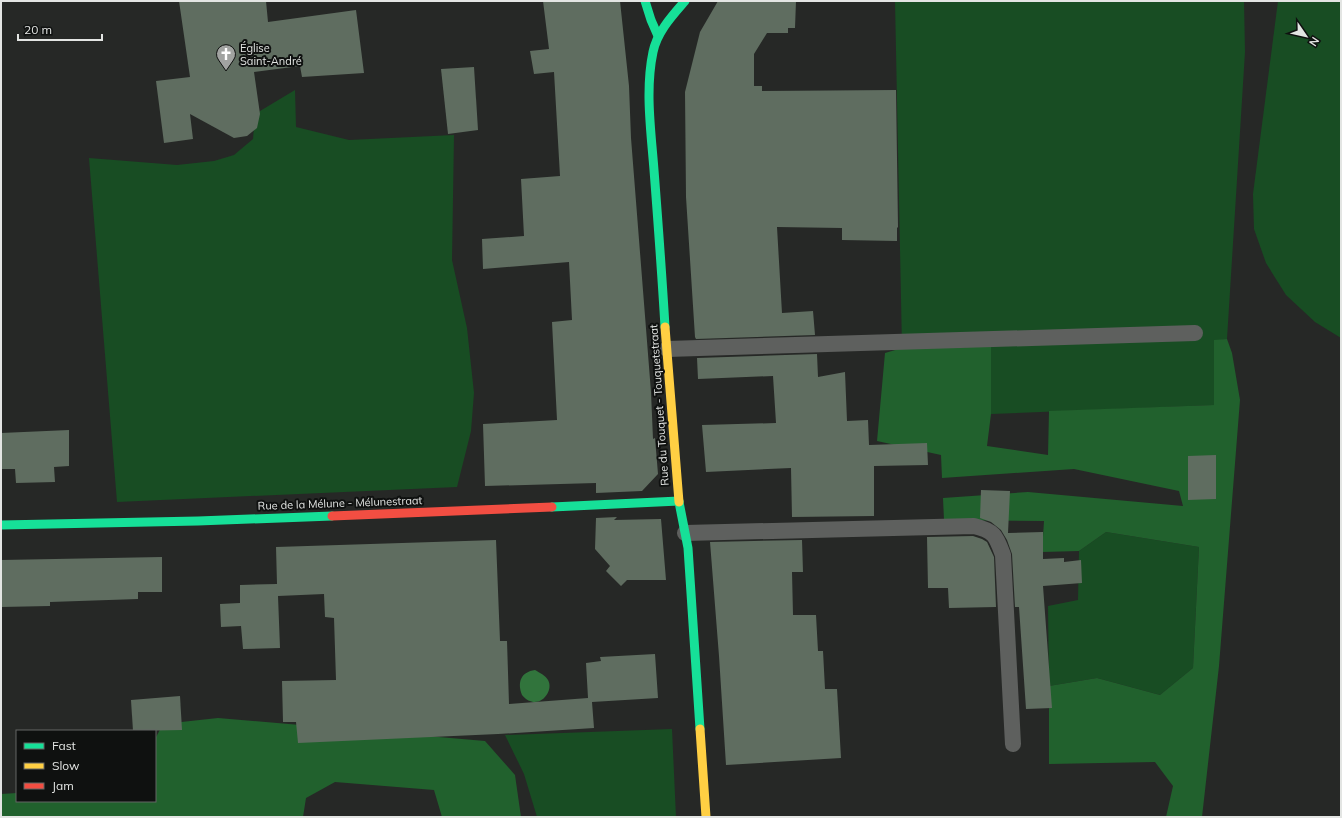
<svg xmlns="http://www.w3.org/2000/svg" width="1342" height="818" font-family="Mulish,sans-serif">
<rect width="100%" height="100%" fill="#262826"/>
<g fill="#184d23">
<polygon points="895,1 1244,1 1245,52 1227,339 1214,341 1214,405 991,414 991,346 902,348"/>
<polygon points="1278,1 1341,1 1341,338 1315,322 1286,295 1266,263 1254,229 1253,194"/>
<polygon points="295,90 296,127 349,140 454,135 452,260 467,328 474,393 471,431 457,487 117,502 89,158 177,165 214,161 234,155 253,139 255,114"/>
<polygon points="1106,532 1199,547 1193,668 1160,695 1097,678 1049,686 1048,606 1078,600 1079,551"/>
<polygon points="672,729 676,817 537,817 524,774 505,735"/>
</g>
<g fill="#21612d">
<polygon points="1227,339 1232,353 1240,400 1219,666 1202,817 1166,817 1173,786 1155,762 1049,764 1049,686 1097,678 1160,695 1193,668 1199,547 1106,532 1079,551 1042,552 1044,521 944,520 943,498 1028,492 1183,506 1179,491 1074,469 942,478 941,455 877,441 885,353 902,348 991,346 991,414 987,446 1048,455 1049,411 1214,405 1214,340"/>
<polygon points="218,718 485,741 515,775 521,817 442,817 434,790 335,782 306,798 303,817 1,817 1,794 17,793 17,801 155,801 155,739 163,724"/>
</g>
<path fill="#31743c" d="M535,670C540,673 545,675 548,680C555,692 537,713 522,695C517,682 521,672 535,670Z"/>
<g fill="#5f6d60">
<polygon points="179,1 266,1 268,22 356,10 364,73 302,77 300,66 254,72 260,114 257,128 247,136 234,138 190,114 193,139 164,143 156,81 190,77"/>
<polygon points="543,1 620,1 629,86 631,138 651,392 653,439 655,438 658,474 642,491 596,493 596,483 485,486 483,424 557,420 552,322 572,320 569,262 483,269 482,239 524,236 521,179 560,176 554,72 534,74 530,51 549,49"/>
<polygon points="718,1 796,1 795,28 788,28 788,33 767,33 754,54 754,86 762,86 762,91 896,90 898,227 897,228 897,241 842,240 842,228 777,227 782,313 813,311 815,335 696,339 695,337 686,197 685,92 700,32"/>
<polygon points="474,67 478,130 448,134 441,69"/>
<polygon points="817,354 818,377 845,372 847,421 868,420 869,445 927,443 928,465 874,466 874,516 792,517 791,468 706,472 702,425 776,423 773,376 698,379 697,358"/>
<polygon points="69,430 69,466 54,467 55,482 16,483 15,469 1,469 1,433"/>
<polygon points="1216,455 1216,499 1188,500 1188,456"/>
<polygon points="981,490 1010,491 1008,533 1043,532 1043,559 1064,558 1064,562 1081,560 1082,583 1043,586 1052,708 1026,709 1019,607 1015,607 1012,554 1007,540 1001,530 991,522 980,518"/>
<polygon points="617,517 614,520 661,519 666,580 627,580 621,586 606,571 610,566 595,549 596,518"/>
<polygon points="973,536 982,539 987,542 994,557 996,607 949,608 948,588 928,588 927,537"/>
<polygon points="496,540 500,641 507,641 509,704 588,698 586,663 601,661 600,657 655,654 658,698 592,702 594,728 498,734 298,743 296,722 283,722 282,681 336,680 334,618 325,617 324,594 278,596 280,648 243,649 241,626 221,627 220,604 240,603 240,585 277,584 276,547"/>
<polygon points="802,540 803,572 792,572 793,615 816,615 818,651 823,651 825,689 837,689 841,758 726,765 719,656 710,542"/>
<polygon points="162,557 162,592 138,592 138,599 50,602 50,606 1,607 1,560"/>
<polygon points="180,696 182,730 133,731 131,700"/>
</g>
<g fill="none" stroke-linecap="round" stroke-linejoin="round">
<g stroke="#5e605e" stroke-width="16">
<polyline points="667,349 1195,333"/>
<path d="M685,533L974,526C995,531 996,536 1003,555L1013,744"/>
</g>
<g stroke="#16e098" stroke-width="9">
<polyline points="645,1 651,20 658,36"/>
<path d="M665,327C662,275 658,222 654,170C651,131 645,90 653,52C657,32 672,16 685,1"/>
<polyline points="679,502 688,548 700,729"/>
<polyline points="552,507 679,501"/>
<polyline points="1,525 198,521 332,516"/>
</g>
<g stroke="#ffcf43" stroke-width="9">
<polyline points="665,327 679,502"/>
<polyline points="700,729 706,817"/>
</g>
<polyline stroke="#f24e42" stroke-width="9" points="332,516 552,507"/>
</g>
<defs>
<g id="church-pin" transform="scale(1)"><path d="M0 17L-7.5 6A9.5 9.5 0 1 1 7.5 6Z" fill="#a1a3a1" stroke="#0f1110"/><path d="M-1.2-6h2.4v3.5h3.3v2.4h-3.3V6h-2.4V-.1h-3.3v-2.4h3.3Z" fill="#fff"/></g>
</defs>
<g fill-rule="evenodd">
<use href="#church-pin" x="226" y="54"/>
</g>
<g text-anchor="middle" stroke-width="4" stroke-linejoin="round" paint-order="stroke">
<g font-size="11" fill="#e3e5e3" stroke="#0f1110" text-anchor="start">
<text x="240" y="52">Église<tspan x="240" dy="13">Saint-André</tspan></text>
</g>
<g font-size="11" fill="#e3e5e3" stroke="#0f1110">
<text transform="translate(659 405) rotate(-94)" y="4">Rue du Touquet - Touquetstraat</text>
<text transform="translate(340 503) rotate(-2)" y="4">Rue de la Mélune - Mélunestraat</text>
</g>
</g>
<rect width="1342" height="818" fill="none" stroke="#e3e5e3" stroke-width="4"/>
<rect x="16" y="730" width="140" height="72" fill="#0f1110" stroke="#646664"/>
<rect x="24" y="743" width="20" height="6" fill="#16e098" stroke="#646664"/>
<text x="52" y="750" font-size="12" fill="#e3e5e3">Fast</text>
<rect x="24" y="763" width="20" height="6" fill="#ffcf43" stroke="#646664"/>
<text x="52" y="770" font-size="12" fill="#e3e5e3">Slow</text>
<rect x="24" y="783" width="20" height="6" fill="#f24e42" stroke="#646664"/>
<text x="52" y="790" font-size="12" fill="#e3e5e3">Jam</text>
<g transform="translate(1306 36) rotate(124)" stroke="#0f1110" stroke-width="3" paint-order="stroke">
<path d="M0-3L7 15L0 10L-7 15Z" fill="#e3e5e3"/>
<text y="-6" font-size="11" font-weight="bold" text-anchor="middle" fill="#e3e5e3">N</text>
</g>
<path d="M18 34v6h84v-6" fill="none" stroke="#e3e5e3" stroke-width="2"/>
<text x="24" y="34" font-size="12" fill="#e3e5e3" stroke="#0f1110" stroke-width="3" paint-order="stroke">20 m</text>
</svg>
